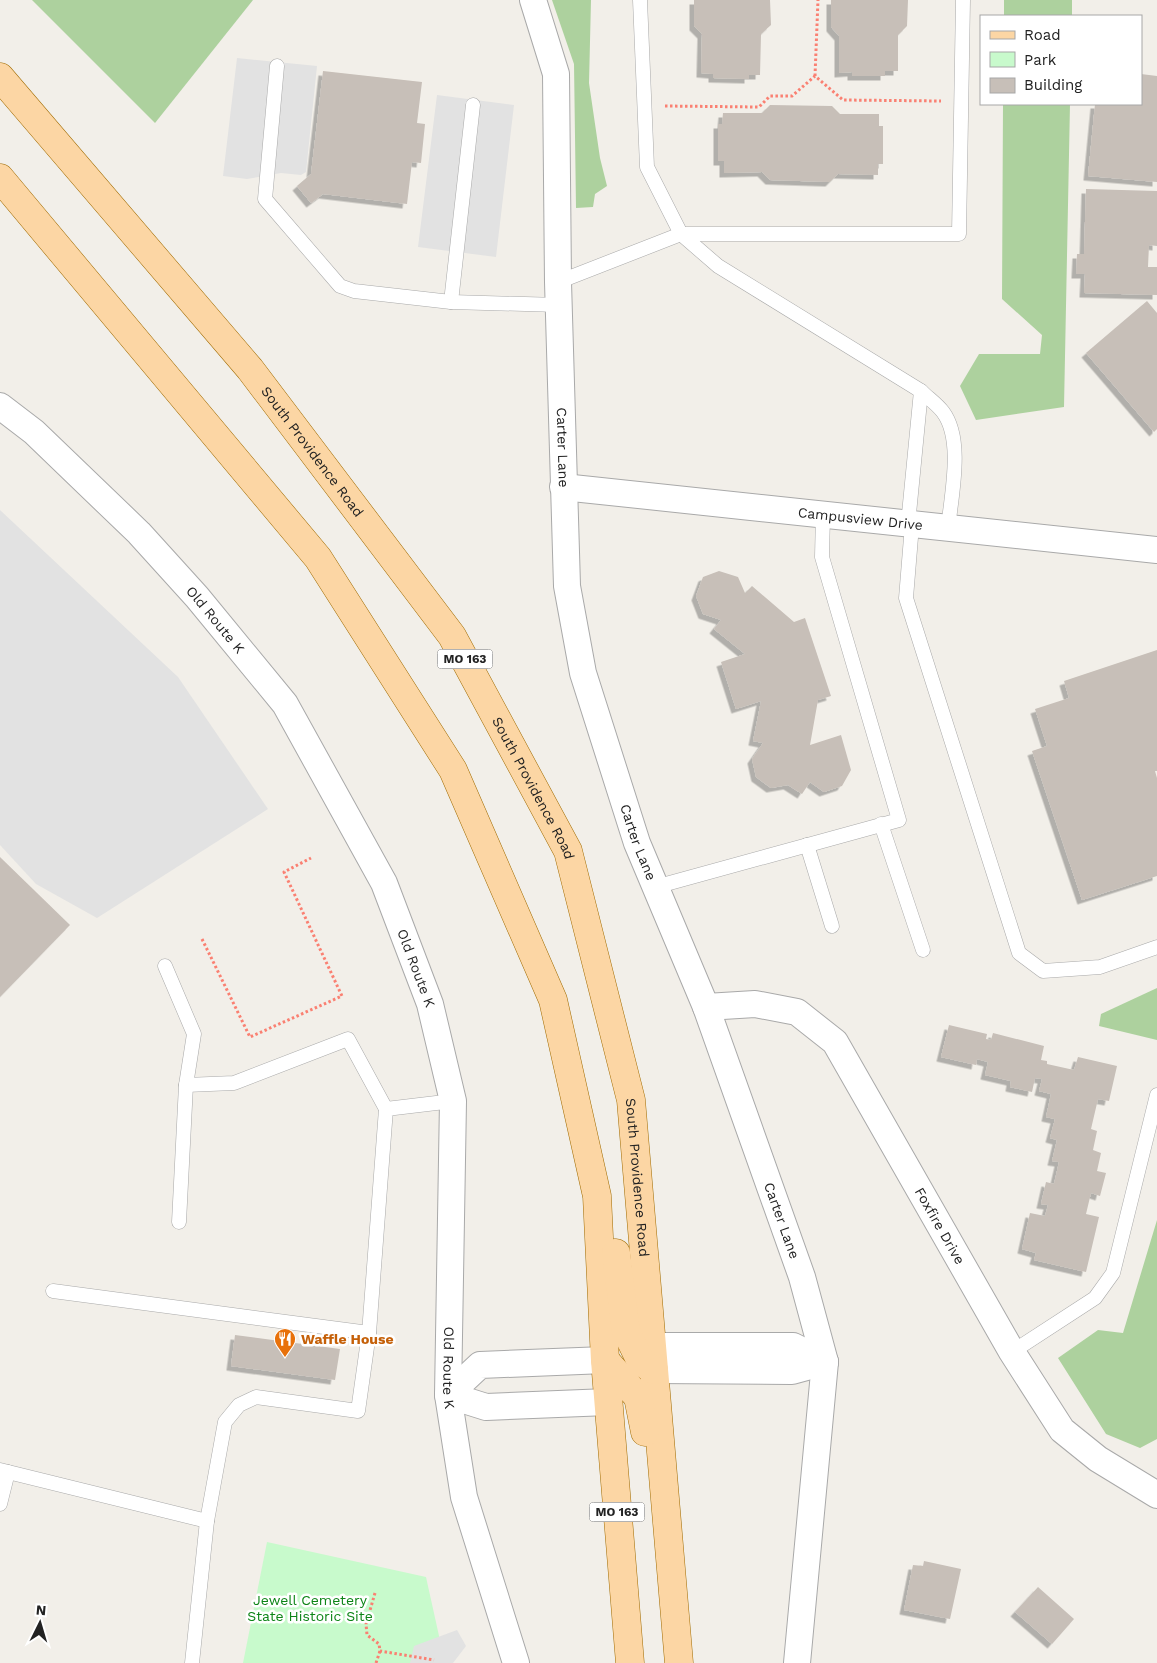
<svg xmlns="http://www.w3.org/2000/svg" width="1157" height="1663" font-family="'Work Sans',sans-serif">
<defs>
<filter id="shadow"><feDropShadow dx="-4.5" dy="4.5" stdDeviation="0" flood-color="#0004"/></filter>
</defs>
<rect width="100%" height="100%" fill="#f2efe9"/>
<g fill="#add19e">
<polygon points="32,0 253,0 155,123"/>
<polygon points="552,0 591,0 589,83 600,158 607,186 595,194 593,207 576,208 574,64"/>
<rect x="1004" y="0" width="68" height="16"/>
<polygon points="1003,104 1070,104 1064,407 976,420 960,386 979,354 1040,354 1042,335 1002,299"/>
<polygon points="1157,988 1157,1040 1099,1026 1101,1014"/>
<polygon points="1157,1220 1157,1439 1140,1448 1106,1434 1058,1358 1098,1330 1123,1333"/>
</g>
<polygon fill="#c8facc" points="267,1542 426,1577 445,1663 243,1663"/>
<g fill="#e2e2e2">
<polygon points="237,58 317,66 306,172 301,175 281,173 247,179 223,176"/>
<polygon points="437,95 514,105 496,257 418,247"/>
<polygon points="0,510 178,677 268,809 97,918 36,884 0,845"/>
<polygon points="457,1630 466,1646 453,1663 410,1663 414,1646"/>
</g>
<g fill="#c7bfb8" filter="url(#shadow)">
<polygon points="694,0 770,0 771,25 761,34 760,75 749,75 749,79 713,78 713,74 701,73 702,34 694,26"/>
<polygon points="831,0 908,0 907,26 898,35 898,71 885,71 885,76 852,76 852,72 839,73 839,36 831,27"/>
<polygon points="323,71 422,82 417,123 425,124 421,163 412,162 407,204 323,194 311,203 297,186 311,174"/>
<polygon points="1141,74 1157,76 1157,182 1088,176 1095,104 1141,104"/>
<polygon points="770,105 832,106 840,114 879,114 879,126 883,126 883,164 878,164 878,175 838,174 830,182 770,180 762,172 724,173 724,161 718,161 718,124 722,124 723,113 762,113"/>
<polygon points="1086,189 1157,191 1157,246 1149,245 1148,267 1157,267 1157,295 1084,293 1085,274 1076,274 1077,254 1084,254"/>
<polygon points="1147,301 1157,313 1157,429 1154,432 1086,353"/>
<polygon points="719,571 738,577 745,593 752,586 794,622 805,618 831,696 818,700 810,745 841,735 851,770 842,786 824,792 810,782 802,794 788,785 771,788 756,777 752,759 763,743 753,741 761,701 736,709 721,662 745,654 714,629 721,620 703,614 696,596 703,577"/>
<polygon points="1157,650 1157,771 1155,771 1157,778 1157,876 1082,900 1032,751 1047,746 1035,709 1069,698 1064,681"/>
<polygon points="0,857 70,925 0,997"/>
<polygon points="949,1025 987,1034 986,1039 991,1040 993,1033 1044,1046 1041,1060 1047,1061 1047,1064 1074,1070 1078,1057 1117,1066 1109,1101 1098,1099 1091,1129 1097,1131 1093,1150 1101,1153 1097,1171 1106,1173 1100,1196 1091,1193 1086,1214 1099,1217 1086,1272 1034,1260 1036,1253 1022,1249 1030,1213 1045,1216 1048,1205 1041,1204 1046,1182 1054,1184 1059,1162 1052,1161 1057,1140 1050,1138 1055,1119 1046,1117 1051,1094 1039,1091 1042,1079 1035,1078 1032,1092 1010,1087 1011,1081 985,1075 988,1062 977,1059 976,1065 941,1057"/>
<polygon points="235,1335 340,1349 335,1380 231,1366"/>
<polygon points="924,1561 961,1569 950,1619 904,1610 913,1565 923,1566"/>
<polygon points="1038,1587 1074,1619 1052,1644 1015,1612"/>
</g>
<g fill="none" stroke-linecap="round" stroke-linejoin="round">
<g stroke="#a9a9a9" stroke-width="15">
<g id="service">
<path d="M640,0L647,167L681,234L718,266L921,391C928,398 937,404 943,412C964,440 951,496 948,529"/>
<polyline points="277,66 265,199 340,286 354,291 451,302 559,305"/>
<polyline points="558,282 681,234 959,234 963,0"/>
<polyline points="451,302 473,105"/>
<polyline points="908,524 921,391"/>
<polyline points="912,525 906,598 1019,953 1043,971 1100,967 1157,947"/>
<polyline points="881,824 923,950"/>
<polyline points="807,845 832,926"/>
<polyline points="655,887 899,820 822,557 823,514"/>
<polyline points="165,966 194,1034 186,1085"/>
<polyline points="179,1222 186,1085 234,1083 348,1039 386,1109"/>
<polyline points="53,1291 369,1333"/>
<polyline points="1012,1352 1095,1298 1113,1273 1157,1095"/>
<polyline points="0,1470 207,1521"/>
<polyline points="0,1504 8,1472"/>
<polyline points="192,1663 207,1521 225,1422 239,1405 256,1397 358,1411 369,1333 386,1109 453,1101"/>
</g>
</g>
<g stroke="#a9a9a9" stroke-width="28">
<g id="minor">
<path id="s1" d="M533,0L556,74L558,282L567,586L583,673L637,843L706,1007L802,1277L825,1362L797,1663"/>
<path id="s2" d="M0,406L34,432L139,533L197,597L285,704L384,883L430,1004L453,1101L448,1395L464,1497L516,1663"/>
<path id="s3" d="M563,487L1157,550"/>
<path id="s4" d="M706,1007L755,1004L797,1012L835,1042L1012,1352L1062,1430L1098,1459L1157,1495"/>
<polyline points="652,1346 793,1346 825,1362"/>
<polyline points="605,1360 480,1365 448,1395 486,1407 608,1402"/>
<polyline points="654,1370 792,1371 825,1362"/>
</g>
</g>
<g stroke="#a06b00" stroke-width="29">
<g id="primary">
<path id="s5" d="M0,77L250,369L452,636L568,851L631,1100L679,1663"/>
<polyline points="0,178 318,558 453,770 553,1000 597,1196 605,1360 630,1663"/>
<polyline points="616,1253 626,1331 641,1362 654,1370"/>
<polyline points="605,1360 638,1397 645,1432"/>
</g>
</g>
<g stroke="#fa8072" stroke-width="3" stroke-dasharray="2.5 2.5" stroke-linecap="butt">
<polyline points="815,76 818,0"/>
<polyline points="665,106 759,107 770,96 792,96 815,76 843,100 941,101"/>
<polyline points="202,939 250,1037 342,996 284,872 311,858"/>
<polyline points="375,1593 366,1624 367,1635 379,1644 380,1651 434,1660"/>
<polyline points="376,1663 380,1651"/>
</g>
<use href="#service" stroke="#fff" stroke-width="14"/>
<use href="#minor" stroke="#fff" stroke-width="26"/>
<use href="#primary" stroke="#fcd6a4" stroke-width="28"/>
</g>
<defs>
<g id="restaurant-pin" transform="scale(1.125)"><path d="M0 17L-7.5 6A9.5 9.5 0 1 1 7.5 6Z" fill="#e8710a" stroke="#fff"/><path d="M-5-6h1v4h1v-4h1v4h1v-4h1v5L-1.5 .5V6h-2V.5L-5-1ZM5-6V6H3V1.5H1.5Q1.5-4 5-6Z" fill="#fff"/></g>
</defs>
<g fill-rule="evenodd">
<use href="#restaurant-pin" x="285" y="1339"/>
</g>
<g text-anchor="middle" stroke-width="5" stroke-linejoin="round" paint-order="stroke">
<g fill="#fff" stroke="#646464" stroke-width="1">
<rect x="437.5" y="649.5" width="55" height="19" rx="4"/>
<rect x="589.5" y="1502.5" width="55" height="19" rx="4"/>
</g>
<g font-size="12" font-weight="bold" fill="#222">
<text x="465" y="663">MO 163</text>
<text x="617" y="1516">MO 163</text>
</g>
<g font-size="14" fill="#222" stroke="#fff">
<text dy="5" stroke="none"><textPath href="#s1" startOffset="451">Carter Lane</textPath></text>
<text dy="5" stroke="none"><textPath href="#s5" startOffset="488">South Providence Road</textPath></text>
<text dy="5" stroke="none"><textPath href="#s3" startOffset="299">Campusview Drive</textPath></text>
<text dy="5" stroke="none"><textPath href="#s2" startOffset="304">Old Route K</textPath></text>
<text dy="5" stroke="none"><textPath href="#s5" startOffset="892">South Providence Road</textPath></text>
<text dy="5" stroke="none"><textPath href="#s1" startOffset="856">Carter Lane</textPath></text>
<text dy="5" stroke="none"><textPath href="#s2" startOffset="709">Old Route K</textPath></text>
<text dy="5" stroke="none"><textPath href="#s5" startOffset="1298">South Providence Road</textPath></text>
<text dy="5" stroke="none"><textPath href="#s1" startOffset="1261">Carter Lane</textPath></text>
<text dy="5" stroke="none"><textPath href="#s4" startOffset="352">Foxfire Drive</textPath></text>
<text dy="5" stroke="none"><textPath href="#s2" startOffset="1114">Old Route K</textPath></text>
</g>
<g font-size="14" font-weight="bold" fill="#c56008" stroke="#fff" text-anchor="start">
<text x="301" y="1344">Waffle House</text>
</g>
<g font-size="14" fill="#0c8416" stroke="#fff">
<text x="310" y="1605">Jewell Cemetery<tspan x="310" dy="16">State Historic Site</tspan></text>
</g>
</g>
<rect x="980" y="15" width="162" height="90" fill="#ffffff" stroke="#a7a7a7"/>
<rect x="990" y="31" width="25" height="8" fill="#fcd6a4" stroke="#a7a7a7"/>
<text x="1024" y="40" font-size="15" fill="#222222">Road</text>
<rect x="990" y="52" width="25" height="15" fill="#c8facc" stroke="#a7a7a7"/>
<text x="1024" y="65" font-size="15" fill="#222222">Park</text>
<rect x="990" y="78" width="25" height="15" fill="#c7bfb8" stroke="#a7a7a7"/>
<text x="1024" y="90" font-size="15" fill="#222222">Building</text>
<g transform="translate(40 1623) rotate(5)" stroke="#ffffff" stroke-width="4" paint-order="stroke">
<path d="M0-4L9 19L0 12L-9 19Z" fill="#222222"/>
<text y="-8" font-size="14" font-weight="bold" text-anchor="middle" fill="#222222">N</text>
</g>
</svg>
